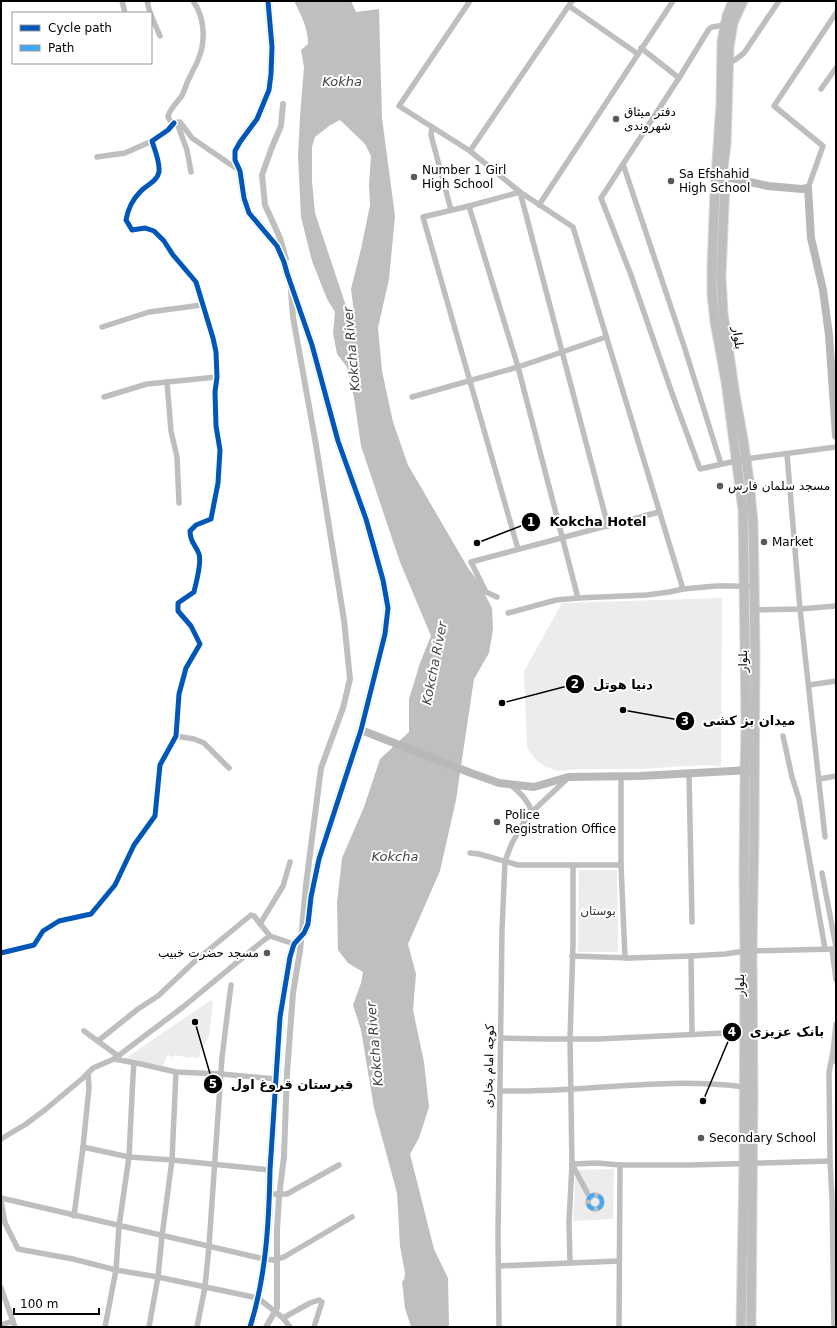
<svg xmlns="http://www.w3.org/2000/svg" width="837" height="1328" font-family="'DejaVu Sans',Cairo,sans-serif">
<rect width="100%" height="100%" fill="#fff"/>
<g fill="#ececec">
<polygon points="722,598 721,766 703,765 640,769 579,769 558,771 544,766 536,760 527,748 524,671 562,603"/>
<polygon points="579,870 617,870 618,952 578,952"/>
<polygon points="211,1000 213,1003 209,1036 200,1052 199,1058 190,1057 190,1058 175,1055 173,1057 167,1055 163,1066 126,1058"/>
<polygon points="614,1169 613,1219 573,1221 576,1170"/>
</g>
<path fill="#bfbfbf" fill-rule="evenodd" d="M294,1H351L356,12L379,9L382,118L395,216L389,279L378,328L382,371L393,422L408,465L468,568L478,581L492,608L493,629L489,653L474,679L456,800L440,871L408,944L416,974L413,1010L424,1062L429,1107L419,1138L410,1154L434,1249L448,1278L449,1327H411L405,1308L402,1281L404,1280L405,1273L400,1246L397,1193L374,1108L361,1030L353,1005L361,983L363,972L348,963L338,950L337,903L342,858L364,807L380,759L409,732V699L420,663L431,636L400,562L361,446L354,398L347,367L337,354L333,333L335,312L327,299L312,261L301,217L298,156L300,117L304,67L301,50L308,44C308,27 301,15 294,1ZM340,120L365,144L371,156L369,184L370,205L361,249L351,289L355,320L350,318L315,213L312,181V147L315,137L329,126Z"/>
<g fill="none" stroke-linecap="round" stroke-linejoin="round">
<g stroke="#bfbfbf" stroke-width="6">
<polyline points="283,104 281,126 272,147 262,175 265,205 280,238 286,259"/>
<polyline points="266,1327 277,1308 277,1230 279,1197 284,1156 287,1073 293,993 300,951 306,885 321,768 343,708 350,679 344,620 316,445 293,317 291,291"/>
</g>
<g stroke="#dbdbdb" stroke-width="11">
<g id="primary">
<polyline points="733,1 727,16 722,41 721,103 715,191 712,267 712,295 715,322 726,382 743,510 746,724 745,770 744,876 745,951 744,1164 741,1327"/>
<polyline points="743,1 733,23 729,47 726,145 722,176 725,182 721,276 723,313 735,395 743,439 749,480 753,523 754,572 755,655 754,838 752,951 753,1096 751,1327"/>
</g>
</g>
<g stroke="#bebebe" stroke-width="5.5">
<polyline points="122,1 125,13"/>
<polyline points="147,1 150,13"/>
<path d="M193,1C205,17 206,42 198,60C196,66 192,71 190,77C186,83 185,91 181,97C177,102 168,112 168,117L171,122L174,123L180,122L192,138L240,171"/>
<polyline points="470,1 399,106 470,151 520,192 573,227 683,589"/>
<polyline points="569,6 638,54"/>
<polyline points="151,15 160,36"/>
<polyline points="725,25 712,27 709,29 679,78 601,198 631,275 673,396 700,469 745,459 836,447"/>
<polyline points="641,48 679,78"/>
<polyline points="728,63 735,60 744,53 779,1"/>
<polyline points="821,89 836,68"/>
<polyline points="177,123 187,150 191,172"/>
<polyline points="432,127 431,135 451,210"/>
<polyline points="470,151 572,1"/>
<polyline points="97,157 125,153 152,141"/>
<polyline points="623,164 684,346 721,464"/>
<polyline points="808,188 823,146 774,106 836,13"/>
<polyline points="539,205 673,1"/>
<polyline points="469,206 423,217 518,549"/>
<polyline points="102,327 149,312 202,305"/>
<polyline points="167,382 171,431 177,457 179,503"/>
<polyline points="104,397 147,384 217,377"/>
<polyline points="412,397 518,367 606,337"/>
<polyline points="787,454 800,609 825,837"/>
<polyline points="497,597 486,592 471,562 659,512"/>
<polyline points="578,598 518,367 469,206 520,192 608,526"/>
<polyline points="754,610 800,609 836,606"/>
<polyline points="508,613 556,600 578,598 647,595 669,592 683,589 716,586 733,586 754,587"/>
<polyline points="809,685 836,681"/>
<polyline points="176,736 194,739 204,743 229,768"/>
<polyline points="783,736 792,777 799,799 825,949"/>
<polyline points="689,773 692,922"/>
<polyline points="621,776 621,865 625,958"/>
<polyline points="819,779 836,776"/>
<path d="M511,785C521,794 527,799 532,812"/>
<polyline points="470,853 479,854 518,865 621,865"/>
<polyline points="822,873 836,947"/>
<polyline points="260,924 283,886 290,862"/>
<polyline points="832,949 836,980"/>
<path d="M1,953L34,945L43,931L59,921L91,914L115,885L134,845L155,816L160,765L176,736L179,694L186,668L200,644L191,626L178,611V603L194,592C196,582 202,564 199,554C196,545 190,543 190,531L196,525L211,519L218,483L220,450L216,426L215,392L217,377L216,352L213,338L196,282L173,255L164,241L154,231L145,228L132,230L126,220C128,209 132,200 140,192C146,185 157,182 159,172C160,161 155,151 152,141L168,130L174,123"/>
<polyline points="572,956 631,958 691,956"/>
<polyline points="836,1024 833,1052 836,1062"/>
<polyline points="84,1031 118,1056"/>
<polyline points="692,1034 691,956 725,954 745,951 836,949"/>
<polyline points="501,1038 545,1039 598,1039 745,1032"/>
<polyline points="98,1041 138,1009 158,996 194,962 251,915 254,916 270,936 294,944"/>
<polyline points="833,1052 829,1072 830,1161 832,1198 834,1327"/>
<polyline points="114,1059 183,1007 264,940 270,936"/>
<path d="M500,1091C582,1093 663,1076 744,1087"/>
<polyline points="1,1139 26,1124 46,1109 83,1078 93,1068 114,1059 141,1064 176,1072 221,1074 276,1079"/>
<polyline points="83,1147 89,1088 88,1073"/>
<polyline points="270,1194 287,1194 339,1165"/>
<circle cx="595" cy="1202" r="7"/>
<polyline points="1,1198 264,1259 273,1260 284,1257 352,1217"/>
<polyline points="590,1198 572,1164 597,1163 620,1165 690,1165 830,1161"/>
<polyline points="1,1201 5,1223 18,1249 73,1259 116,1270 158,1277 258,1298 283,1318 290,1327"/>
<polyline points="74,1216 83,1147 129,1157 172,1160 270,1170"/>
<polyline points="570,1262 569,1222 572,1164 570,1039 573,944 573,865"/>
<polyline points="499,1266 619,1261"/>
<polyline points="1,1288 15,1327"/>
<polyline points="283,1318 310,1303 319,1300 322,1302 314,1327"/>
<polyline points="1,1325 13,1321"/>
<polyline points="105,1327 116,1270 119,1226 129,1157 133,1076 134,1063"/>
<polyline points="149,1327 158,1277 162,1236 172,1160 176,1072"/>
<polyline points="197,1327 205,1287 209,1246 222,1057 231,985"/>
<polyline points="499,1327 498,1234 502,930 505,861 512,843 524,822 535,809 568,778"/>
<polyline points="619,1327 620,1165"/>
</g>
<g stroke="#b8b8b8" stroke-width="8">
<polyline points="722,176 768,186 802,189 808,188 811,238 823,290 829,335 836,436"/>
<polyline points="361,730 471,773 499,783 534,787 568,777 640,776 750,770"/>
<path d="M250,1327C266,1277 269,1222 270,1170L280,1017L290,957L294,944L304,933L308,924L311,897L319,859L361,730L385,634L388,608L383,580L366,519L338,441L312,345L287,273L284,262L277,246L249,213L244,198L240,171L235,160V151L240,142L257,119L269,90L271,74L272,47L268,1"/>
</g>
<use href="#primary" stroke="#bebebe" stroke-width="9"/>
<circle stroke="#3fa9f5" stroke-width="4" stroke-dasharray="8 4" stroke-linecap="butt" cx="595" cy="1202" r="7"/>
<g stroke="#fff" stroke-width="8">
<g id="cycleway">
<path d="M1,953L34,945L43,931L59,921L91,914L115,885L134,845L155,816L160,765L176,736L179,694L186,668L200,644L191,626L178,611V603L194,592C196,582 202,564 199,554C196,545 190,543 190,531L196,525L211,519L218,483L220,450L216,426L215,392L217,377L216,352L213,338L196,282L173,255L164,241L154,231L145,228L132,230L126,220C128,209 132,200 140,192C146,185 157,182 159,172C160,161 155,151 152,141L168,130L174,123"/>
<path d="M250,1327C266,1277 269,1222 270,1170L280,1017L290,957L294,944L304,933L308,924L311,897L319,859L361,730L385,634L388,608L383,580L366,519L338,441L312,345L287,273L284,262L277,246L249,213L244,198L240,171L235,160V151L240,142L257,119L269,90L271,74L272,47L268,1"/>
</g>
</g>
<use href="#cycleway" stroke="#0057b8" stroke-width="5"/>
</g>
<g fill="#595959" stroke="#fff" stroke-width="1.5">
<circle cx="616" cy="119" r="4"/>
<circle cx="414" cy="177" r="4"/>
<circle cx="671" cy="181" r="4"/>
<circle cx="720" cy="486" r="4"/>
<circle cx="764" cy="542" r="4"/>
<circle cx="497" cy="822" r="4"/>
<circle cx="267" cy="953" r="4"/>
<circle cx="701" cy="1138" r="4"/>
</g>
<g text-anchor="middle" stroke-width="4" stroke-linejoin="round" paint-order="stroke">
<g font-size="12" fill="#000" stroke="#fff" text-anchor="start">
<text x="624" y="116">دفتر میثاق<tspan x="624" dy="14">شهروندی</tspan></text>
<text x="422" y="174">Number 1 Girl<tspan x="422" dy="14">High School</tspan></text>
<text x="679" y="178">Sa Efshahid<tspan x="679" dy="14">High School</tspan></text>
<text x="728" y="490">مسجد سلمان فارس</text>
<text x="772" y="546">Market</text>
<text x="505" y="819">Police<tspan x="505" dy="14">Registration Office</tspan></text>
<text x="259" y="957" text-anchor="end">مسجد حضرت خبیب</text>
<text x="709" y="1142">Secondary School</text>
</g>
<g font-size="12" fill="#000" stroke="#fff">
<text transform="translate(738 338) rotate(82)" y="4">بلوار</text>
<text transform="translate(743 661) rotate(-90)" y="4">بلوار</text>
<text transform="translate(740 985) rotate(-90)" y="4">بلوار</text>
<text transform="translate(489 1066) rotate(-89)" y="4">کوچه امام بخاری</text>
</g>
<g font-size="12" fill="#333" stroke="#fff">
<text x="598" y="915">بوستان</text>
</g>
<g font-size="13" font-style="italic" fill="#444" stroke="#fff">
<text x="342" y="86">Kokha</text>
<text transform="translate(351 349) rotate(-95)" y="5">Kokcha River</text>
<text transform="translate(434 663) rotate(-79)" y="5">Kokcha River</text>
<text x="395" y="861">Kokcha</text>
<text transform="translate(374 1044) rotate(-95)" y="5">Kokcha River</text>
</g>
</g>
<path fill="none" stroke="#000" stroke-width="1.5" d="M477 543L531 522M502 703L575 684M623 710L685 721M703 1101L732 1032M195 1022L213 1084"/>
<g fill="#000" stroke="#fff" stroke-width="1.5">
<circle cx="477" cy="543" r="4"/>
<circle cx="502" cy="703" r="4"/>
<circle cx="623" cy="710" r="4"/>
<circle cx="703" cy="1101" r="4"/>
<circle cx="195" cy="1022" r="4"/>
<circle cx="531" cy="522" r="10"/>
<circle cx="575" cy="684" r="10"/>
<circle cx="685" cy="721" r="10"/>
<circle cx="732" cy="1032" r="10"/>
<circle cx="213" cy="1084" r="10"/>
</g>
<g font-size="12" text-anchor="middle" font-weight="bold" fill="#fff">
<text x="531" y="526">1</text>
<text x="575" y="688">2</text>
<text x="685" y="725">3</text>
<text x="732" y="1036">4</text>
<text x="213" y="1088">5</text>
</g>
<g font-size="13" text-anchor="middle" font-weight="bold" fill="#000" stroke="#fff" stroke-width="4" stroke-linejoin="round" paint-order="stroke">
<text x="598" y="526">Kokcha Hotel</text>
<text x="623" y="689">دنیا هوتل</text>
<text x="749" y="725">میدان بز کشی</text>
<text x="787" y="1036">بانک عزیزی</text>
<text x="292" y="1089">قبرستان قروغ اول</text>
</g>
<rect width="837" height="1328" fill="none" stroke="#000000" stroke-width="4"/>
<rect x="12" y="12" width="140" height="52" fill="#ffffff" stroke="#999999"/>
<rect x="20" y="25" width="20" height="6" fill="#0057b8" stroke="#999999"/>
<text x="48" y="32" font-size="12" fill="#000000">Cycle path</text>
<rect x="20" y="45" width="20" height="6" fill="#3fa9f5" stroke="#999999"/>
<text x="48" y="52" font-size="12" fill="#000000">Path</text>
<path d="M14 1308v6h85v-6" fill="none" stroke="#000000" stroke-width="2"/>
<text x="20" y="1308" font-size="12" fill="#000000" stroke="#ffffff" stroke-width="3" paint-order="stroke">100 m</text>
</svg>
